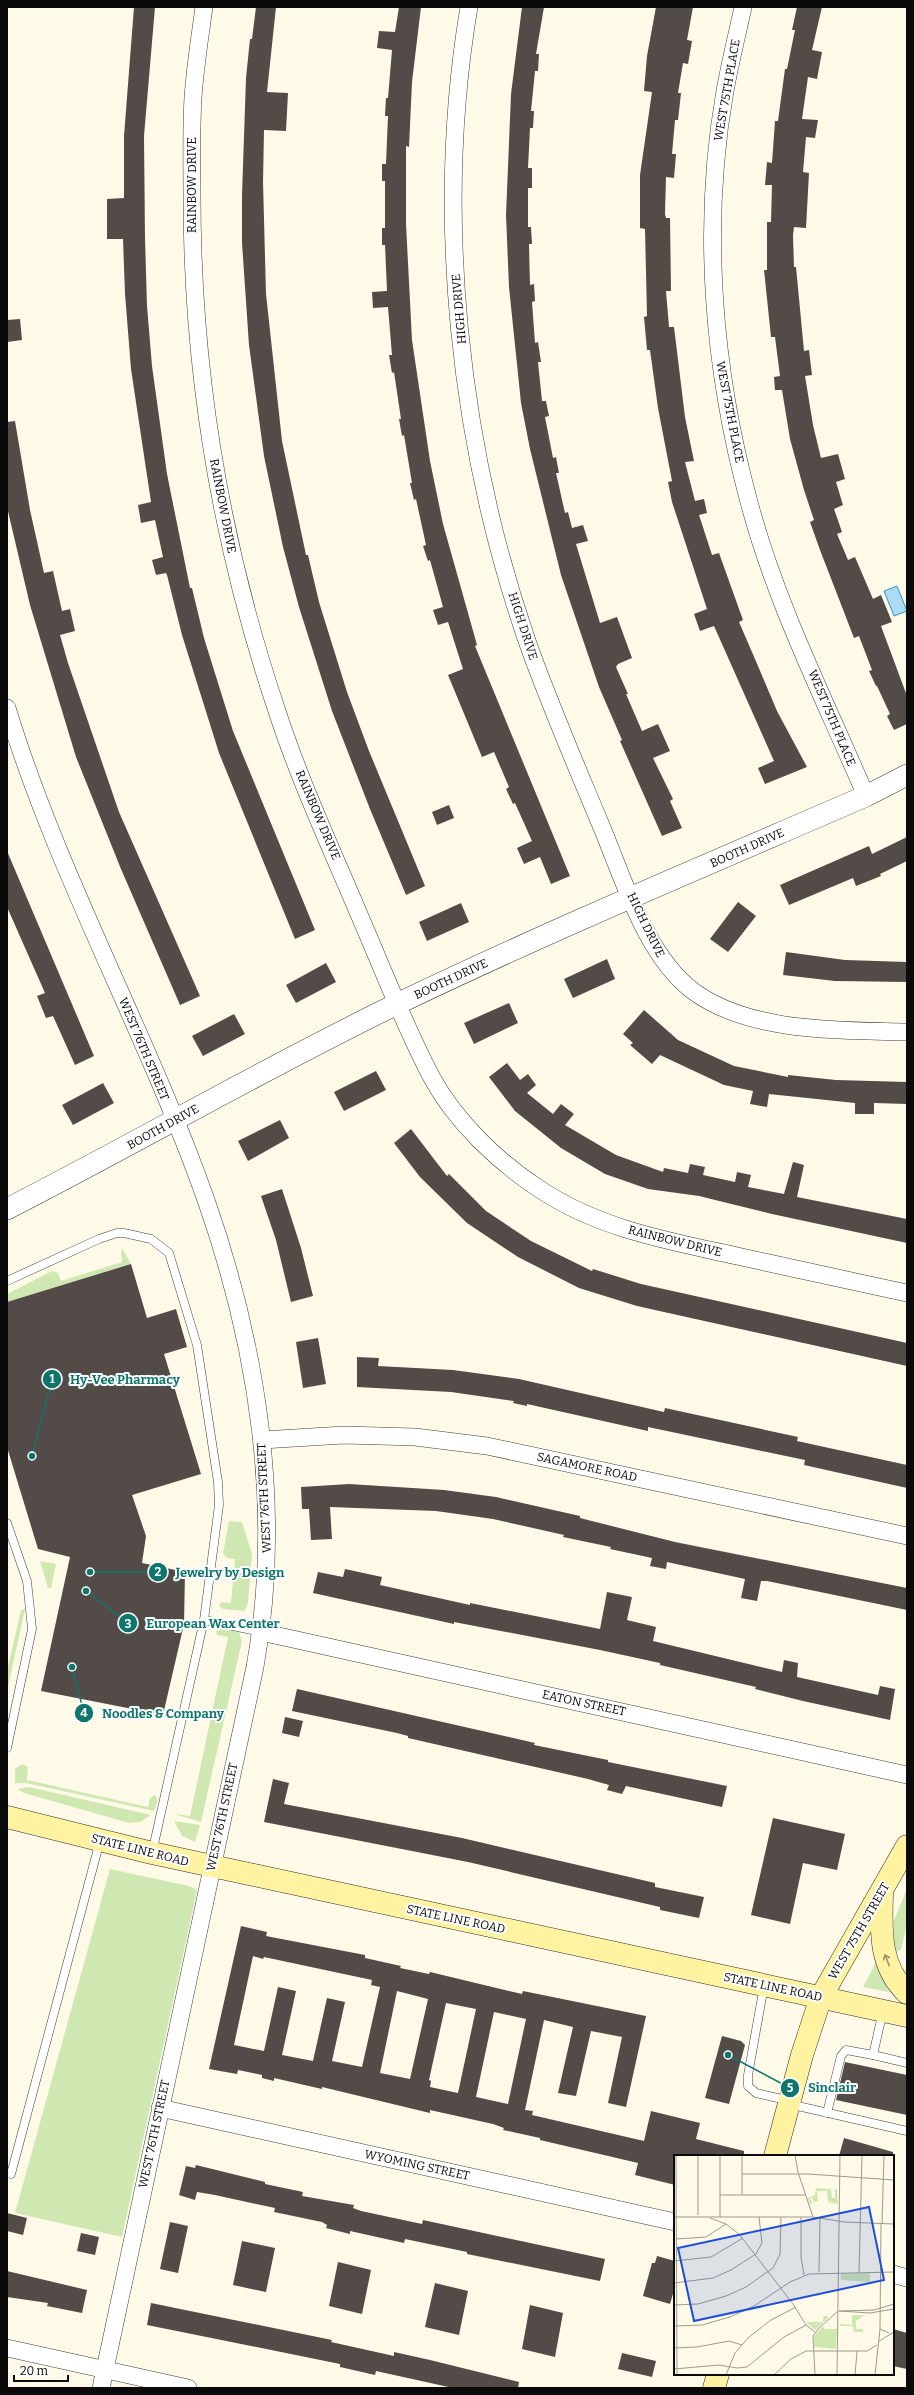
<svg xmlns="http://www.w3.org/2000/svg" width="914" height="2395" font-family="Bitter,serif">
<rect width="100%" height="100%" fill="#fffae7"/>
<g fill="#cfe8b2">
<polygon points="121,1249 124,1251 131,1264 7,1302 7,1294 52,1271 58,1273 61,1281 122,1262"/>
<polygon points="229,1521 242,1522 252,1554 248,1602 245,1611 223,1609 219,1606 221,1602 231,1603 235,1559 227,1558 223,1553"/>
<polygon points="40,1561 56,1564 51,1588 48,1588"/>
<polygon points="25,1609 7,1692 7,1671 21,1610"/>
<polygon points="220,1629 239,1632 242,1641 201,1822 174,1814 190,1816 228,1637 217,1635 216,1631"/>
<path d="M22,1764L28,1767L27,1780L148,1807L150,1798L155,1795C159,1799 156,1807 154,1811L26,1783H15V1769Z"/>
<polygon points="29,1787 151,1815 140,1822 129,1823 24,1793 17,1789"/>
<polygon points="174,1821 200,1825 195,1842 182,1836"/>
<polygon points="110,1869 189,1886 197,1890 122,2237 15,2213"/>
<polygon points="907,1889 907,1924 901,1950 894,1952 894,1920"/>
<polygon points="876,1962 889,1992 863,1987"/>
</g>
<polygon fill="#acdbf6" stroke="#3492cd" points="897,586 907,611 894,616 884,591"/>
<g fill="#534b47" fill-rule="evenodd">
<polygon points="134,7 155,7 144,136 145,238 147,306 152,366 167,474 190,588 192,588 204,638 233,731 315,930 295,939 219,753 182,635 167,575 166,573 156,575 152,560 163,557 155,520 141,523 138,505 151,502 131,369 125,294 123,239 107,239 107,199 124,198 124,136"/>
<polygon points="256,7 276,7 267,92 288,93 286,131 264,130 263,182 266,294 282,441 306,555 308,555 319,602 347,692 369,751 425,886 406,895 370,809 332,711 299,607 283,547 264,456 249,345 242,243 242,195 246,78 250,39 252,39"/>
<polygon points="399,7 421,7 412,82 409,147 406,146 406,224 412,340 430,461 443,524 477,645 475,646 570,876 551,884 540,857 524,864 517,848 532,841 515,803 513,804 506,789 509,787 494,752 482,757 448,675 463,669 448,622 438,625 433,610 443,607 430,560 428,561 423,546 426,545 416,499 414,500 410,483 412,483 404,435 402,436 399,419 401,419 394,372 392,373 389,355 392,355 388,307 373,308 372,292 387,291 385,245 382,245 382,228 385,228 385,181 382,181 382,164 386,164 388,116 385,116 386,98 388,98 392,50 377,48 379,31 395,32"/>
<polygon points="522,7 544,7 536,54 539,54 538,71 535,71 531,111 534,111 533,128 530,128 528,168 532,168 532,188 528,188 528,227 531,227 532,244 529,244 530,285 534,284 535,301 532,302 535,343 538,342 541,362 538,362 542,401 546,401 549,416 545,417 553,458 556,457 559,473 556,473 565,513 568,512 572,528 583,525 588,541 576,544 600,623 617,617 632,658 618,664 616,667 628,694 626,694 642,731 658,724 670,751 653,758 673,799 670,801 682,828 662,836 620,741 622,740 599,687 561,575 530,449 521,403 509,287 506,215 511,94"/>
<polygon points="656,7 693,7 687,40 692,41 688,64 683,63 678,93 681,93 678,120 675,120 672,154 676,154 674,178 666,177 665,214 666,218 670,218 671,291 666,291 669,327 674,327 685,417 694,461 685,462 695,501 704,499 707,513 699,515 712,555 719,553 743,620 739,622 755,659 777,711 807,767 765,784 758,768 774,761 714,626 700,631 694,614 707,609 672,502 668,482 672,481 658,408 650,350 647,350 644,317 647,316 645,229 640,228 640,175 652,92 644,91 647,56"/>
<polygon points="797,7 822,7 812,50 822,52 817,79 808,77 802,119 818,120 815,138 806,137 803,172 809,173 806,228 794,227 793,235 794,267 796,267 804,351 809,350 812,375 805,376 813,425 821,458 838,454 845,479 836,482 843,505 834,509 842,532 837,534 848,560 855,557 873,599 881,595 892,622 881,626 907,696 907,724 894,730 887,716 890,714 877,686 876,686 869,671 872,670 859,636 854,638 820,550 810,522 814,520 804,490 790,439 782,390 775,390 774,377 780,376 775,337 771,337 764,270 767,270 767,222 771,222 772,185 765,185 767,162 772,163 775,121 778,121 785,69 787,69 795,30 792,30"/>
<polygon points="20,319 22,340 7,342 7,320"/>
<polygon points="15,421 30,510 44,573 53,571 62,611 70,609 75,631 60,635 68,663 119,812 200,996 180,1005 121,869 76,757 30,605 7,507 7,422"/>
<polygon points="449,805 454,818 437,825 432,812"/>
<polygon points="907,837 907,861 880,874 881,876 856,886 853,878 789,905 780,885 869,846 872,854"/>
<polygon points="7,851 94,1056 75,1065 53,1016 46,1018 37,996 45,993 7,907"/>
<polygon points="738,902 756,916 728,952 710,939"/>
<polygon points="461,903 469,922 427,941 419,922"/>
<polygon points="786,952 845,960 907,962 907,982 835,981 783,975"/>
<polygon points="607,959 615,979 573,998 564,979"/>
<polygon points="326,963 336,982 296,1003 286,985"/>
<polygon points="509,1003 518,1023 474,1044 464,1023"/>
<polygon points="644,1010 678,1040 734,1066 788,1077 788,1075 836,1080 907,1082 907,1104 874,1103 874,1114 855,1114 855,1103 769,1094 767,1107 750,1104 753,1091 724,1085 660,1055 652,1064 630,1045 633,1043 623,1034"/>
<polygon points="234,1014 245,1034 203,1056 192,1036"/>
<polygon points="507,1063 520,1080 528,1074 536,1085 527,1093 553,1114 561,1104 574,1114 565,1125 616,1155 663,1172 664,1168 688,1173 690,1164 705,1167 703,1175 735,1182 737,1172 751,1175 748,1187 784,1194 793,1162 804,1165 797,1197 907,1219 907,1243 772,1214 699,1196 648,1189 605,1174 561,1148 515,1111 489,1077"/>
<polygon points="376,1071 386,1090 344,1111 334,1092"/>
<polygon points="103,1083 114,1103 73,1125 62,1105"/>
<polygon points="280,1120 289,1138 248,1161 238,1141"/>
<polygon points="411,1129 447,1176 449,1174 486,1211 531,1241 592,1271 593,1269 641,1284 907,1343 907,1366 637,1306 579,1288 518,1257 467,1223 420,1177 394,1143"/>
<polygon points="282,1189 301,1248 313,1296 291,1302 276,1240 261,1196"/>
<polygon points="131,1264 147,1318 176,1309 187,1347 164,1354 201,1474 132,1495 146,1536 142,1563 185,1572 184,1624 163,1715 41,1691 70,1557 38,1549 7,1447 7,1302"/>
<polygon points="318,1338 326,1384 303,1388 296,1342"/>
<polygon points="357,1357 379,1358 378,1366 453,1370 519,1379 664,1412 665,1408 798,1437 797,1441 907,1465 907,1488 804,1465 805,1460 757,1450 648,1427 648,1431 527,1404 527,1406 513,1403 514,1401 451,1392 357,1387"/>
<polygon points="349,1484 444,1490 496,1497 580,1516 580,1518 675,1542 907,1588 907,1610 767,1581 761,1581 757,1601 741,1598 745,1579 667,1562 666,1569 650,1566 652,1558 610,1549 611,1547 563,1537 564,1535 493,1519 436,1511 330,1507 332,1539 311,1540 309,1509 302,1509 301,1487"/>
<polygon points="345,1569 382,1577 380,1585 470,1605 470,1603 600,1629 607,1592 632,1597 627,1620 656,1627 653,1641 782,1672 784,1660 798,1663 797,1677 878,1695 880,1686 895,1689 890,1720 803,1701 755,1689 756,1687 660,1665 660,1663 600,1650 454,1622 454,1624 313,1593 318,1572 343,1577"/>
<polygon points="297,1689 535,1743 534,1745 608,1760 608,1762 727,1786 722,1807 626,1786 622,1794 607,1790 609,1785 588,1779 408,1738 408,1736 397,1733 292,1711"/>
<polygon points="285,1717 303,1721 299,1737 282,1733"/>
<polygon points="273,1779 289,1783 284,1804 462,1838 655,1883 655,1887 704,1897 699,1918 660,1910 660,1907 468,1862 264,1822"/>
<polygon points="773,1818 845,1834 837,1870 803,1863 790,1924 751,1915"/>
<path d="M241,1926L267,1932L266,1936L365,1955V1958L401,1966L400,1968L429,1974L430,1972L522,1994L523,1991L646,2016L626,2107L608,2103L622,2037L591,2031L576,2096L558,2093L573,2027L544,2020L525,2110L533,2111L532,2115L644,2141L651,2111L700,2123L696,2139L744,2151V2156H675V2185L635,2175L638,2163L540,2140V2138L503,2130L504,2128L493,2124L430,2110V2113L322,2087V2089L274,2078V2081L262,2078V2075L238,2070L237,2074L209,2069ZM253,1956L263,1959L264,1957L372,1980L371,1985L380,1987L362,2067L332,2061L345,2002L327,1998L313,2061L282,2055L296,1991L278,1987L264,2051L234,2045ZM397,1991L428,1999L410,2079L380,2073ZM446,2003L476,2009L458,2093L430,2087L431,2081L429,2080ZM494,2012L526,2019L508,2104L476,2097Z"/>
<polygon points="722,2036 741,2041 745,2045 729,2104 705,2098"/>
<polygon points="845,2062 907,2075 907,2115 836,2100"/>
<polygon points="844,2138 893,2152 893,2156 839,2156"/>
<polygon points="196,2165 265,2182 265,2184 303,2192 302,2196 354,2205 353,2208 361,2211 422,2224 423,2220 605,2259 600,2281 467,2254 467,2252 405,2239 404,2243 350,2231 350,2234 326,2228 327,2225 322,2222 274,2212 275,2208 215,2195 197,2192 195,2200 179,2195 186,2166 195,2168"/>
<polygon points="7,2213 27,2218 23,2235 7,2231"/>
<polygon points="170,2222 188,2226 178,2273 160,2269"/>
<polygon points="81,2233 99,2237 95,2255 77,2251"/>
<polygon points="242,2241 275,2248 266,2292 233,2285"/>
<polygon points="657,2256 675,2261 675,2287 670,2304 643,2296 652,2263 655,2263"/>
<polygon points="338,2262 371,2270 362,2314 329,2306"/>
<polygon points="7,2271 87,2290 82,2313 47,2306 48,2303 7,2297"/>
<polygon points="435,2283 468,2291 459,2335 425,2327"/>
<polygon points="151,2303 332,2340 331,2342 394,2356 394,2352 430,2360 519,2382 518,2388 453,2388 376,2371 375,2375 340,2367 340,2364 147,2325"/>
<polygon points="530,2305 563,2313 555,2357 522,2349"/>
<polygon points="893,2329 907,2333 907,2369 893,2366"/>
<polygon points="622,2353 656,2361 652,2377 618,2369"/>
</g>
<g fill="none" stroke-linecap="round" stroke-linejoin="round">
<g stroke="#3d3d3d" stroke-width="9">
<g id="service">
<polyline points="7,1281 99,1239 117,1233 124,1233 151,1239 169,1253 197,1345 218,1482 219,1505 204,1620"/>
<polyline points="7,1523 27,1581 32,1629 7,1748"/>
<polyline points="152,1853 204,1620 261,1632"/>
<polyline points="764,1986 748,2075 748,2086 756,2093 790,2101"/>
<polyline points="873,2055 907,2063"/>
<polyline points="789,2104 907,2131"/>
<polyline points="827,2113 841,2056 846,2050 873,2055 883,2011"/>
<polyline points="7,2173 11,2174 100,1841"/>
</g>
</g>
<g stroke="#3d3d3d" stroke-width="18">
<g id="minor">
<path d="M204,7C200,37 195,67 193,98C191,131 192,164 192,197C192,372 221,545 277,711C300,782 332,850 361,919C384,972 405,1027 432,1078C456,1122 499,1163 541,1190C600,1229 669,1241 737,1256C793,1268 850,1281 907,1293"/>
<path d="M469,7C434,214 459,444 527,641C549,703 575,763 600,823C623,877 645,955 693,991C750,1033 839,1030 907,1032"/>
<path d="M743,7C737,35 730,63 725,91C701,227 713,370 749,502C776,604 825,700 866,796"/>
<path d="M7,708C59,878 147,1033 206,1200C258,1348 283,1511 255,1667L101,2388"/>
<polyline points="262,1440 344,1435 415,1437 487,1446 907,1536"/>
<polyline points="261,1632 907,1775"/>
<polyline points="160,2108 675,2222"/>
<polyline points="893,2274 907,2278"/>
<polyline points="7,2348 188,2388"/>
</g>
</g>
<g stroke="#3d3d3d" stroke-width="22">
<path id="tertiary" d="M7,1209C138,1142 265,1068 397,1004C551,930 709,864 866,796L907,775"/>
</g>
<g stroke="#2c2c2c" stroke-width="23">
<g id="secondary">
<polyline points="7,1817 152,1853 907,2016"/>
<path d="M882,1895C881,1931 879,1966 907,1993"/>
<polyline points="775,2156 802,2055 821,1997 907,1846"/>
<polyline points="714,2388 718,2374"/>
</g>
</g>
<use href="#service" stroke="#fff" stroke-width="8"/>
<use href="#minor" stroke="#fff" stroke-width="17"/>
<use href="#tertiary" stroke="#fff" stroke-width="21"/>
<use href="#secondary" stroke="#fff3a2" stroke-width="22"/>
</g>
<defs><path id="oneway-shaft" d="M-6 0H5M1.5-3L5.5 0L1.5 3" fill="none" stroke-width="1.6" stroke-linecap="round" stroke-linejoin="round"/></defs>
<use stroke="#9d9665" href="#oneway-shaft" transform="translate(887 1960) rotate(-111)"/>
<g text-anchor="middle" stroke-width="4" stroke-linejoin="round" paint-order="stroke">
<g font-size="12" fill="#0a0a0a" stroke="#fff">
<text transform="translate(727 90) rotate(-80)" y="4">WEST 75TH PLACE</text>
<text transform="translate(192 185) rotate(-90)" y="4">RAINBOW DRIVE</text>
<text transform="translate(459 309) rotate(-95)" y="4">HIGH DRIVE</text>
<text transform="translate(730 412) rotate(79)" y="4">WEST 75TH PLACE</text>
<text transform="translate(223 506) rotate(79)" y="4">RAINBOW DRIVE</text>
<text transform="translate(523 626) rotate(72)" y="4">HIGH DRIVE</text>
<text transform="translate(832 718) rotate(67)" y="4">WEST 75TH PLACE</text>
<text transform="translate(318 815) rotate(67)" y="4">RAINBOW DRIVE</text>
<text transform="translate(747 848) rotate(-24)" y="4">BOOTH DRIVE</text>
<text transform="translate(646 925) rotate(64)" y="4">HIGH DRIVE</text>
<text transform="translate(451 979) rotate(-25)" y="4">BOOTH DRIVE</text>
<text transform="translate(144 1049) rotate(67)" y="4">WEST 76TH STREET</text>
<text transform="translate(163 1127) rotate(-29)" y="4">BOOTH DRIVE</text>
<text transform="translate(675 1241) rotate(14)" y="4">RAINBOW DRIVE</text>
<text transform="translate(587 1467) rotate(12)" y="4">SAGAMORE ROAD</text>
<text transform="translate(264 1498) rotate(-93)" y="4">WEST 76TH STREET</text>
<text transform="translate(584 1703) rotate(12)" y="4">EATON STREET</text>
<text transform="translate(222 1817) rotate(-78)" y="4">WEST 76TH STREET</text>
<text transform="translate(140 1850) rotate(14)" y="4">STATE LINE ROAD</text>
<text transform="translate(456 1919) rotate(12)" y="4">STATE LINE ROAD</text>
<text transform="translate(859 1931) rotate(-60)" y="4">WEST 75TH STREET</text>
<text transform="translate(773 1987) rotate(12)" y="4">STATE LINE ROAD</text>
<text transform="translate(154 2134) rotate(-78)" y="4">WEST 76TH STREET</text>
<text transform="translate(417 2165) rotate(12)" y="4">WYOMING STREET</text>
</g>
</g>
<g transform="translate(674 2155)">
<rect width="220" height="220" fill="#fffae7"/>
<path d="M142,33L157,34L158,43H161V34H163L164,49L154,47L153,36H143L144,46L140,47L138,42L136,44L139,48L136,49L134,43L141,40ZM196,118V127L167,125V119ZM125,150L133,167H149V162L153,160L154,163L141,175L133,168ZM178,160H191L182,166V174H189V177H180L179,171H166V169H167L178,170ZM149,171L151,174H163L162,194L140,192V181Z" fill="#cfe8b2"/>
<path fill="none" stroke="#9d9a8f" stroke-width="1" d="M2,0L3,220M24,0V60M46,0V62M68,0V40M121,0L124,17L139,62M68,19H134L220,25M46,40H131M0,62H139L170,67L220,69M127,62V102L130,120M36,63L52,69L65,79L119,149L132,170L141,177M207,69L206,174L215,178M208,69L210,0M2,84L32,82L52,69M0,106L37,102L69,83M145,117L146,62M185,117L188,0M0,128L39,123L57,115L82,99L88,88L85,62M0,150L24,149L52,141L72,132L99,113L106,99L107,62M165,156L196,158L220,154M165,156L200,155L220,149M0,171L28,170L56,162L80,151L116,127L135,119L220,117M205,186L220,177M0,193L23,192L55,186L68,190M0,214L45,210L63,213L73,212L110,182L132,170M52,220L61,198L75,182L97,165L122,152M100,220L117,204L132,196H193L203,190M141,220L139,181L145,173L164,156M163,220L166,0M181,220L183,196M201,220L206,174"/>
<path fill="#1d4ed8" fill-opacity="0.15" stroke="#1d4ed8" stroke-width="2" d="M195,52L210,125L20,166L4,93Z"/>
<rect width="220" height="220" fill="none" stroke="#0a0a0a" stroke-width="2"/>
</g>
<path fill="none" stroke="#0f766e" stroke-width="1.5" d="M32 1456L52 1379M90 1572L158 1572M86 1591L128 1623M72 1667L84 1713M728 2055L790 2088"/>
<g fill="#0f766e" stroke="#fff" stroke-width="1.5">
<circle cx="32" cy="1456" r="4"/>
<circle cx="90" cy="1572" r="4"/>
<circle cx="86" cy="1591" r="4"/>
<circle cx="72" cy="1667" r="4"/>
<circle cx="728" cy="2055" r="4"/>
<circle cx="52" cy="1379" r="10"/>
<circle cx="158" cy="1572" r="10"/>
<circle cx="128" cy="1623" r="10"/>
<circle cx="84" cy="1713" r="10"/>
<circle cx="790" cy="2088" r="10"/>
</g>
<g font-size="12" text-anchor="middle" font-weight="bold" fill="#fff">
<text x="52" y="1383">1</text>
<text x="158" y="1576">2</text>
<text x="128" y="1628">3</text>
<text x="84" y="1717">4</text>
<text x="790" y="2092">5</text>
</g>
<g font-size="13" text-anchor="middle" font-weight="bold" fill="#0f766e" stroke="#fff" stroke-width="4" stroke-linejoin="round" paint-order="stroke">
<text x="125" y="1384">Hy-Vee Pharmacy</text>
<text x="230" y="1577">Jewelry by Design</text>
<text x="213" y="1628">European Wax Center</text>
<text x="163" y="1718">Noodles &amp; Company</text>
<text x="832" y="2092">Sinclair</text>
</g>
<rect width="914" height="2395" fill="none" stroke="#0a0a0a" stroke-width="16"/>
<path d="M14 2375v6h54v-6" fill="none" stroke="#0a0a0a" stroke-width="2"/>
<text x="20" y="2375" font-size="12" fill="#0a0a0a" stroke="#ffffff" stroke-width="3" paint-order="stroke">20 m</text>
</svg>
